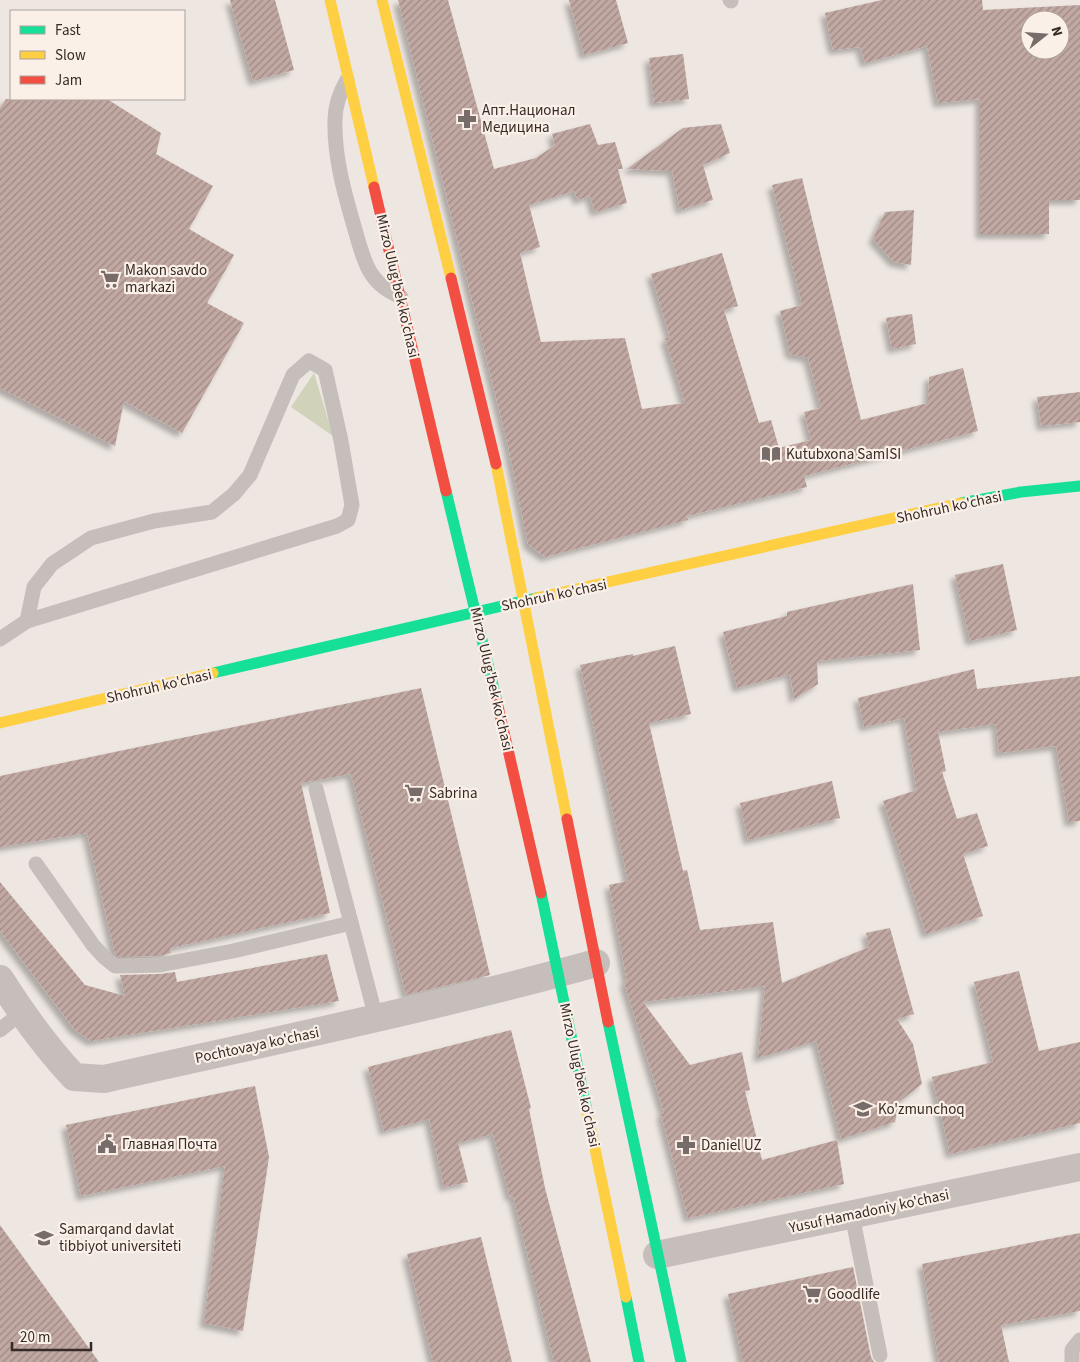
<svg xmlns="http://www.w3.org/2000/svg" width="1080" height="1362" font-family="'Source Sans 3',sans-serif">
<defs>
<pattern id="building-hatch" width="6" height="6" patternUnits="userSpaceOnUse" patternTransform="scale(1.25)"><rect width="6" height="6" fill="#c1a8a2"/><path d="M-1 1l2-2M0 6l6-6M5 7l2-2" fill="none" stroke="#9e8984"/></pattern>
<filter id="shadow"><feDropShadow dx="-4.5" dy="4.5" stdDeviation="2.5" flood-color="#0004"/></filter>
</defs>
<rect width="100%" height="100%" fill="#ede6e1"/>
<polygon fill="#d0d2ba" points="314,373 333,436 291,407"/>
<g fill="url(#building-hatch)" fill-rule="evenodd" filter="url(#shadow)">
<polygon points="230,0 275,0 294,70 253,81"/>
<polygon points="398,0 448,0 494,169 536,158 555,145 552,134 590,124 598,145 615,142 623,169 618,169 627,203 595,212 590,196 578,200 574,191 529,205 540,247 520,253 541,342 625,338 642,409 685,403 665,338 670,337 651,274 722,253 738,306 724,310 759,423 771,420 779,448 811,440 804,412 821,408 808,358 790,354 780,311 802,305 772,185 802,178 861,420 928,403 929,377 963,368 978,431 804,476 807,487 687,516 688,520 545,557 528,544 508,446"/>
<polygon points="569,0 616,0 628,43 584,55"/>
<path d="M882,0H982L983,10L1080,5V200H1049V234H980V99L938,103L927,46L865,63L860,47L833,50L825,13ZM1030,20H1060V50H1030Z"/>
<polygon points="683,54 689,99 654,103 649,58"/>
<polygon points="6,99 107,99 161,133 156,154 213,186 189,229 234,255 207,303 244,323 182,433 124,401 115,446 0,388 0,108"/>
<polygon points="721,124 730,153 703,165 713,200 680,210 672,171 627,169 683,128"/>
<polygon points="914,210 911,265 894,262 873,239 885,212"/>
<polygon points="912,314 916,344 892,349 886,318"/>
<polygon points="1080,392 1080,422 1041,426 1037,397"/>
<polygon points="1003,564 1017,630 970,641 955,575"/>
<polygon points="913,584 920,650 817,661 818,684 794,699 790,674 737,688 723,632 787,616 787,612"/>
<polygon points="675,646 691,714 649,723 683,871 687,870 700,930 773,922 782,983 869,947 866,933 890,928 914,1014 897,1019 913,1044 922,1084 899,1102 895,1122 841,1139 816,1041 758,1058 765,986 643,1002 690,1065 742,1052 750,1090 745,1091 762,1160 837,1140 844,1184 688,1218 661,1114 664,1113 624,982 627,981 609,885 628,881 580,665 633,654 633,656"/>
<polygon points="974,669 977,689 1080,676 1080,821 1069,822 1056,746 999,753 996,724 938,732 946,771 942,772 957,819 977,813 988,846 963,854 983,916 926,934 883,801 917,790 904,718 864,727 858,698"/>
<polygon points="421,688 490,975 406,995 351,774 301,783 330,913 170,948 171,953 159,956 118,957 115,954 87,833 0,847 0,776"/>
<polygon points="832,781 840,818 748,840 740,803"/>
<polygon points="0,882 85,985 125,996 120,975 160,974 175,972 177,982 327,954 339,1001 91,1041 74,1029 0,931"/>
<polygon points="1019,971 1039,1051 1080,1042 1080,1123 950,1154 932,1077 993,1062 974,982"/>
<polygon points="511,1030 531,1108 529,1109 545,1188 591,1362 554,1362 513,1196 510,1197 493,1134 458,1143 468,1182 444,1187 429,1119 384,1131 368,1067"/>
<polygon points="255,1086 269,1157 243,1331 204,1323 225,1166 81,1196 66,1125"/>
<polygon points="0,1225 99,1362 0,1362"/>
<polygon points="1080,1233 1080,1311 1001,1325 1009,1362 939,1362 922,1264"/>
<polygon points="481,1237 512,1362 433,1362 407,1254"/>
<polygon points="853,1267 871,1357 874,1362 743,1362 728,1294"/>
</g>
<g fill="none" stroke-linecap="round" stroke-linejoin="round">
<g stroke="#c6beba" stroke-width="15">
<polyline points="730,0 731,1"/>
<path d="M347,80C340,92 335,106 335,120C334,156 344,192 354,226C358,240 362,257 369,270C377,284 387,291 401,297"/>
<polyline points="0,639 27,621 337,526 348,520 352,505 341,441 325,370 309,361 293,375 250,475 234,494 212,512 154,521 91,538 52,564 34,587 27,621"/>
<polyline points="316,789 376,1018"/>
<polyline points="36,864 93,945 104,957 115,966 160,965 233,951 351,923"/>
<polyline points="0,1030 21,1013"/>
<polyline points="852,1215 880,1355"/>
<polyline points="1072,1362 1072,1350 1080,1340"/>
</g>
<g stroke="#c6beba" stroke-width="28">
<path d="M0,979C22,1014 46,1047 74,1077L104,1079C268,1042 434,1008 596,963"/>
<polyline points="657,1255 1080,1167"/>
</g>
<g stroke="#16e098" stroke-width="11">
<polyline points="446,491 497,702"/>
<polyline points="961,503 1021,492 1080,486"/>
<polyline points="213,673 536,598"/>
<polyline points="541,893 587,1111"/>
<polyline points="608,1022 681,1362"/>
<polyline points="626,1297 639,1362"/>
</g>
<g stroke="#ffcf43" stroke-width="11">
<polyline points="330,0 374,187"/>
<polyline points="382,0 451,278"/>
<polyline points="496,464 567,819"/>
<polyline points="536,598 961,503"/>
<polyline points="0,723 213,673"/>
<polyline points="587,1111 626,1297"/>
</g>
<g stroke="#f24e42" stroke-width="11">
<polyline points="374,187 446,491"/>
<polyline points="451,278 496,464"/>
<polyline points="497,702 541,893"/>
<polyline points="567,819 608,1022"/>
</g>
</g>
<defs>
<g id="pharmacy-bare" transform="scale(1.5)"><path d="M-2-6h4v4h4v4h-4v4h-4v-4h-4v-4h4Z" fill="#776c69" stroke="#faf0e8" stroke-width="2.5" paint-order="stroke"/></g>
<g id="supermarket-bare" transform="scale(1.5)"><path d="M-6-5.5h2.5l.6 2H6L4.5 2H-2.5L-4.4-4H-6ZM-1.5 3.2a1.3 1.3 0 1 0 .1 0ZM3 3.2a1.3 1.3 0 1 0 .1 0Z" fill="#776c69" stroke="#faf0e8" stroke-width="2.5" paint-order="stroke"/></g>
<g id="library-bare" transform="scale(1.5)"><path d="M-6-4Q-3-5.5-.7-3.5V5Q-3 3-6 4ZM6-4Q3-5.5 .7-3.5V5Q3 3 6 4Z" fill="#776c69" stroke="#faf0e8" stroke-width="2.5" paint-order="stroke"/></g>
<g id="school-bare" transform="scale(1.5)"><path d="M0-5L7-2L0 1L-7-2ZM-4 1L0 2.5L4 1V4Q0 6-4 4Z" fill="#776c69" stroke="#faf0e8" stroke-width="2.5" paint-order="stroke"/></g>
<g id="civic-bare" transform="scale(1.5)"><path d="M-.6-6.5H3V-4.5H.6V-3L4-1V1h2V6H-6V1h2V-1L-.6-3ZM-1.2 2.5V6h2.4V2.5Z" fill="#776c69" stroke="#faf0e8" stroke-width="2.5" paint-order="stroke"/></g>
<g id="university-bare" transform="scale(1.5)"><path d="M0-5L7-2L0 1L-7-2ZM-4 1L0 2.5L4 1V4Q0 6-4 4Z" fill="#776c69" stroke="#faf0e8" stroke-width="2.5" paint-order="stroke"/></g>
</defs>
<g fill-rule="evenodd">
<use href="#pharmacy-bare" x="467" y="119"/>
<use href="#supermarket-bare" x="110" y="279"/>
<use href="#library-bare" x="771" y="454"/>
<use href="#supermarket-bare" x="414" y="793"/>
<use href="#school-bare" x="863" y="1109"/>
<use href="#civic-bare" x="107" y="1144"/>
<use href="#pharmacy-bare" x="686" y="1145"/>
<use href="#university-bare" x="44" y="1238"/>
<use href="#supermarket-bare" x="812" y="1294"/>
</g>
<g text-anchor="middle" stroke-width="4.5" stroke-linejoin="round" paint-order="stroke">
<g font-size="15" fill="#372b28" stroke="#faf0e8" text-anchor="start">
<text x="482" y="115">Апт.Национал<tspan x="482" dy="17">Медицина</tspan></text>
<text x="125" y="275">Makon savdo<tspan x="125" dy="17">markazi</tspan></text>
<text x="786" y="459">Kutubxona SamISI</text>
<text x="429" y="798">Sabrina</text>
<text x="878" y="1114">Ko'zmunchoq</text>
<text x="122" y="1149">Главная Почта</text>
<text x="701" y="1150">Daniel UZ</text>
<text x="59" y="1234">Samarqand davlat<tspan x="59" dy="17">tibbiyot universiteti</tspan></text>
<text x="827" y="1299">Goodlife</text>
</g>
<g font-size="15" fill="#372b28" stroke="#faf0e8">
<text transform="translate(398 286) rotate(77)" y="5">Mirzo Ulug'bek ko'chasi</text>
<text transform="translate(949 507) rotate(-12)" y="5">Shohruh ko'chasi</text>
<text transform="translate(554 595) rotate(-12)" y="5">Shohruh ko'chasi</text>
<text transform="translate(492 679) rotate(77)" y="5">Mirzo Ulug'bek ko'chasi</text>
<text transform="translate(159 686) rotate(-13)" y="5">Shohruh ko'chasi</text>
<text transform="translate(257 1045) rotate(-12)" y="5">Pochtovaya ko'chasi</text>
<text transform="translate(580 1075) rotate(78)" y="5">Mirzo Ulug'bek ko'chasi</text>
<text transform="translate(869 1211) rotate(-12)" y="5">Yusuf Hamadoniy ko'chasi</text>
</g>
</g>
<rect x="10" y="10" width="175" height="90" fill="#faf0e8" stroke="#aca19b"/>
<rect x="20" y="26" width="25" height="8" fill="#16e098" stroke="#aca19b"/>
<text x="55" y="35" font-size="15" fill="#372b28">Fast</text>
<rect x="20" y="51" width="25" height="8" fill="#ffcf43" stroke="#aca19b"/>
<text x="55" y="60" font-size="15" fill="#372b28">Slow</text>
<rect x="20" y="76" width="25" height="8" fill="#f24e42" stroke="#aca19b"/>
<text x="55" y="85" font-size="15" fill="#372b28">Jam</text>
<g transform="translate(1045 35) rotate(73)"><circle r="24" fill="#faf0e8" stroke="#aca19b"/>
<path d="M0-4L9 19L0 12L-9 19Z" fill="#776c69"/>
<text y="-8" font-size="14" font-weight="bold" text-anchor="middle" fill="#372b28">N</text>
</g>
<path d="M12 1342v8h79v-8" fill="none" stroke="#372b28" stroke-width="2.5"/>
<text x="20" y="1342" font-size="15" fill="#372b28" stroke="#faf0e8" stroke-width="4" paint-order="stroke">20 m</text>
</svg>
